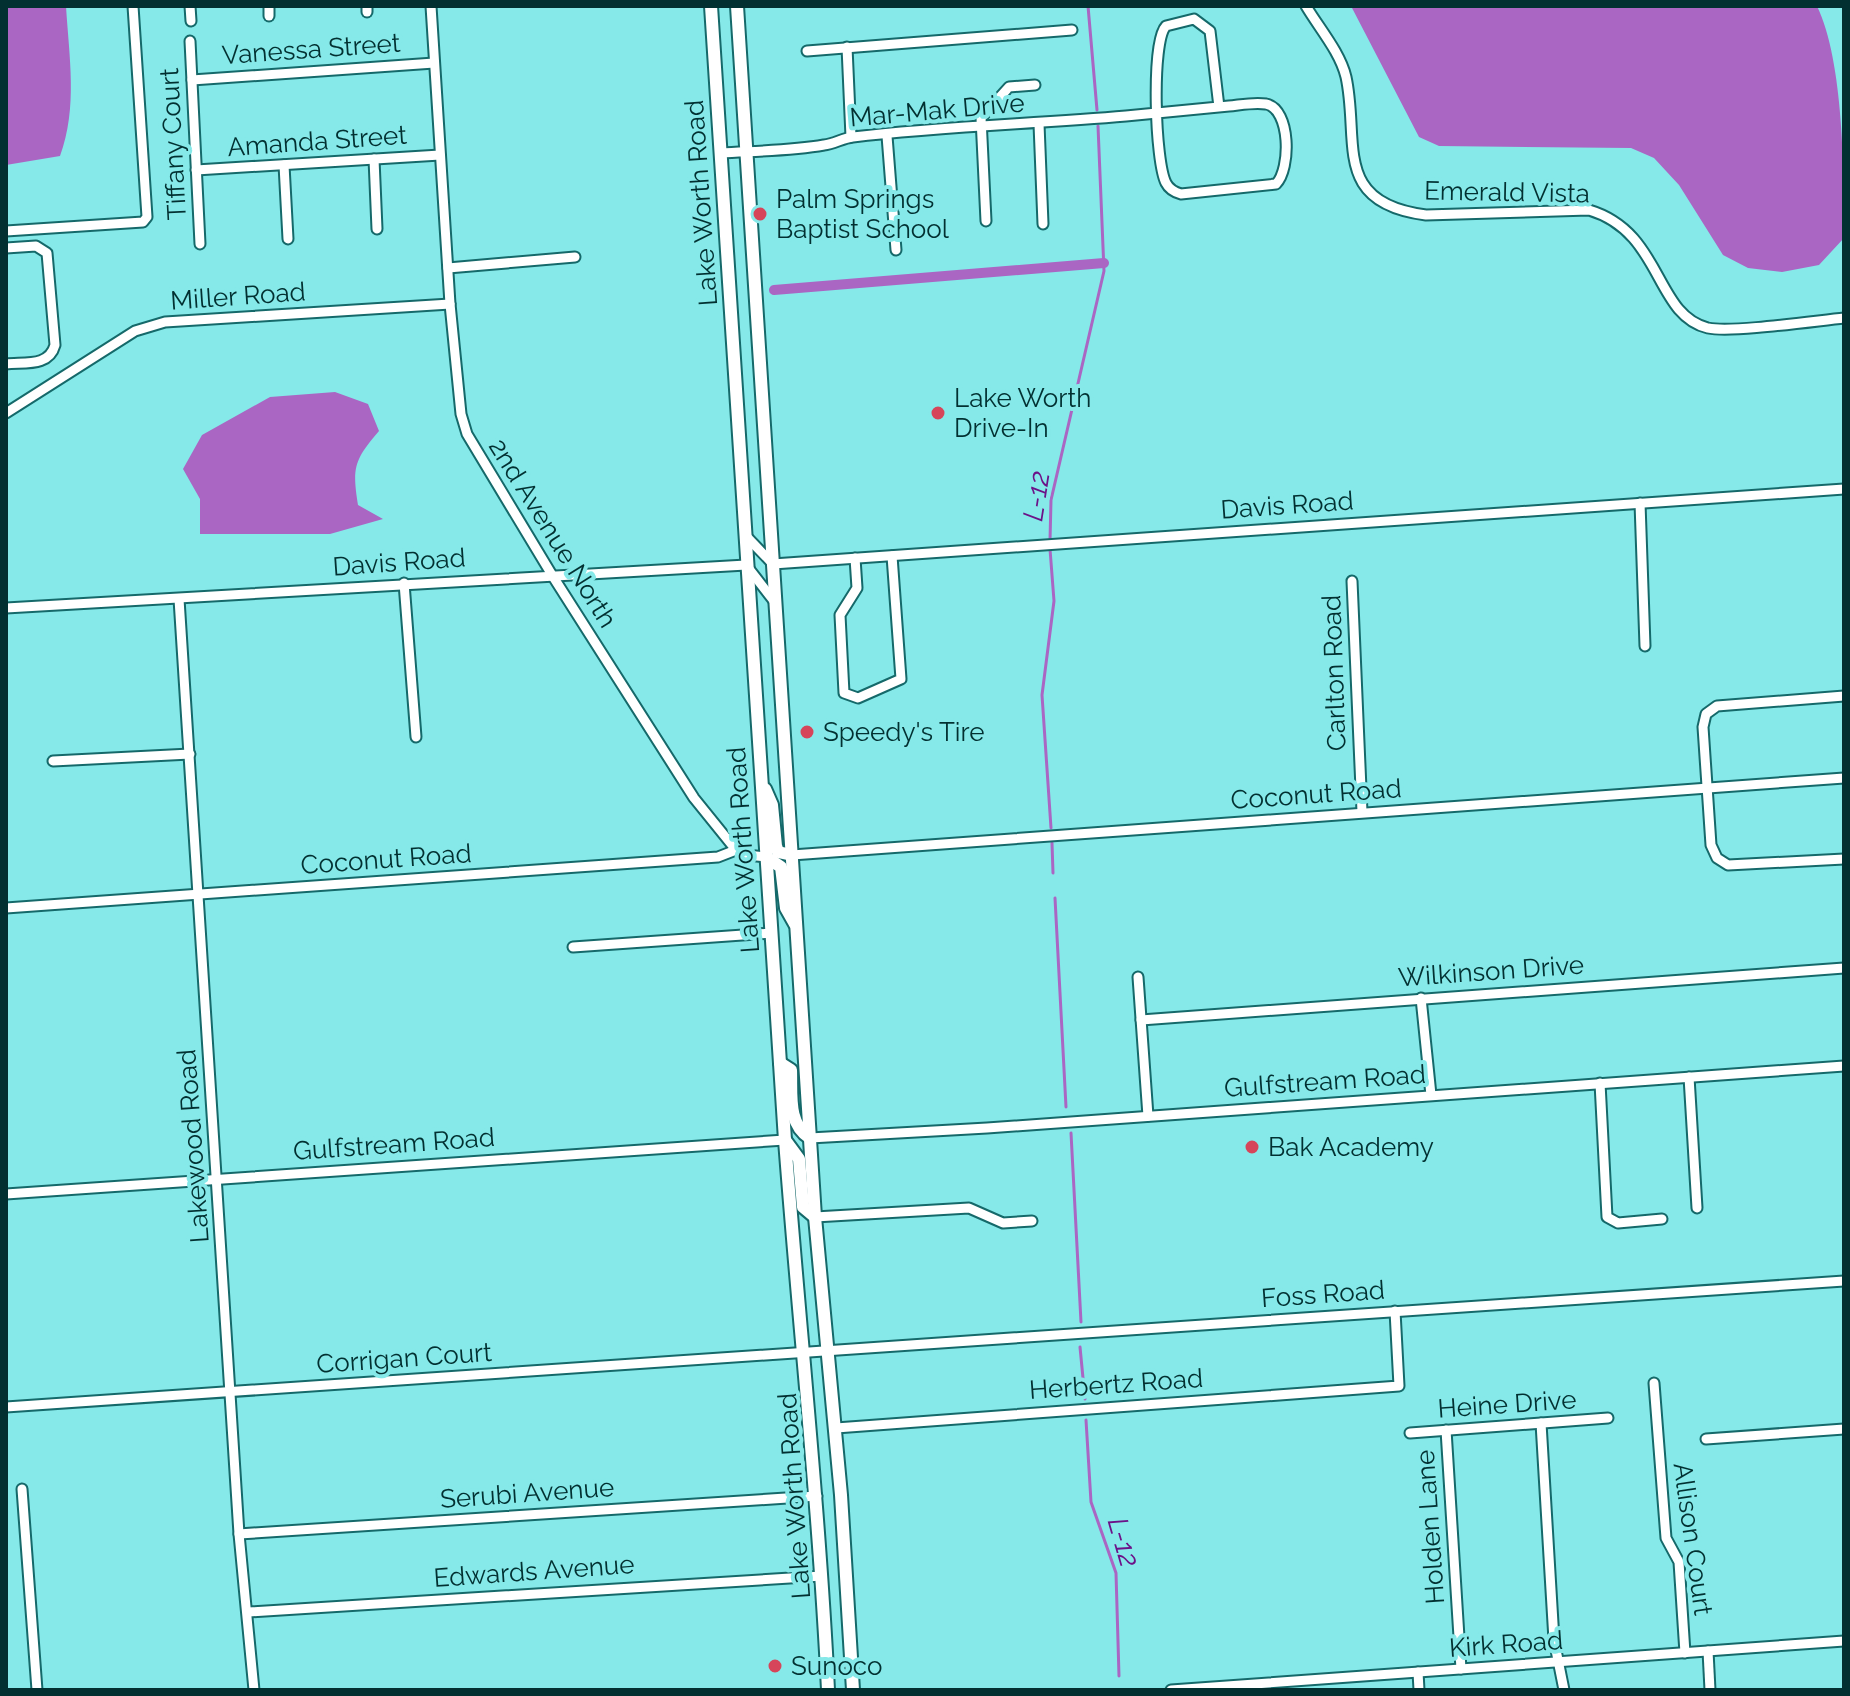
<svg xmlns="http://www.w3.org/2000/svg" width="1850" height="1696" font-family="Raleway,sans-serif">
<rect width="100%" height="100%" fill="#86e9e9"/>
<g fill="#aa66c3">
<path d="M6,6H66C69,56 78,108 60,156L6,165Z"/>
<path d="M1351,6H1817C1844,62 1844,175 1844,238L1819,265L1782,272L1748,268L1723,255L1679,185L1654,158L1631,148L1439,146L1419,137Z"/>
<path d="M335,392L368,404L379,431C354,460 352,468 358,505L383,519L330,534H200V499L183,469L202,435L270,397Z"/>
</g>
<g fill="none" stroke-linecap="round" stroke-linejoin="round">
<g stroke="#aa66c3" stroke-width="3">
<polyline points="1088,6 1097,110"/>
<polyline points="1050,541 1051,500 1104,271 1098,126"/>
<polyline points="1050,549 1054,601 1042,695 1051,828"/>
<polyline points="1052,843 1053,873"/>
<polyline points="1055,898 1066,1107"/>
<polyline points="1071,1133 1081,1322"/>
<polyline points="1080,1347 1085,1399"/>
<polyline points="1086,1420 1091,1502 1116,1573 1119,1676"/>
</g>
<polyline stroke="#aa66c3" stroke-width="10" points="774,290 1104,263"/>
<g stroke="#15696a" stroke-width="13">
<g id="minor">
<polyline points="190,6 191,21"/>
<polyline points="269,6 269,16"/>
<polyline points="367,6 367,12"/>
<polyline points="431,6 450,304 461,414 467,434 552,575 694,798 736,850 746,855 766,857"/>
<path d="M1306,6C1319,28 1340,52 1346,77C1360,141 1331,203 1426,215L1589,210C1663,232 1654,315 1708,328C1732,333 1814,321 1844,318"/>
<polyline points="190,41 200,244"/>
<polyline points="847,47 851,137"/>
<polyline points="807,51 1072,30"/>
<polyline points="192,80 434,63"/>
<polyline points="1039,124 1043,224"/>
<polyline points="887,136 896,250"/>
<path d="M721,153C755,151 790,151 824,145C834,144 843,138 853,137C943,126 1036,124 1126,116C1160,113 1195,109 1229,106C1240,105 1254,102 1266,104C1291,109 1291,169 1276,184L1181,194C1174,192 1169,189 1166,183C1155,162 1151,42 1166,26L1194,19L1210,31L1219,107"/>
<polyline points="374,159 377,229"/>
<polyline points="284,165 288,239"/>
<polyline points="196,170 440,155"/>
<polyline points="986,221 981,118 1009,87 1035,85"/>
<polyline points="6,231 143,222 147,217 133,6"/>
<path d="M6,248L36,246L47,253L55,345C49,367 25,362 6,364"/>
<polyline points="448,268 575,257"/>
<polyline points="6,413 135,331 165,322 450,304"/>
<polyline points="1640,503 1645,646"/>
<polyline points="745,535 773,564 1844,489"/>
<polyline points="855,558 857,588 840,615 844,693 858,698 901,679 892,556"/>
<polyline points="1352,581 1362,812"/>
<polyline points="404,583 416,737"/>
<polyline points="179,599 239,1534 254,1690"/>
<polyline points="6,608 746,565 774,601"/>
<polyline points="1844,696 1717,706 1706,714 1703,727 1711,845 1717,858 1728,865 1844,859"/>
<polyline points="53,761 190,754"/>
<polyline points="792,855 1844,778"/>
<polyline points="6,908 718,857 736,850"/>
<polyline points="573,947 771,933"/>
<polyline points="1138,977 1148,1116"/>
<polyline points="1421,998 1431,1095"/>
<polyline points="1141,1020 1844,968"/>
<polyline points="1689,1077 1697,1208"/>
<polyline points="1600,1083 1607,1217 1618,1223 1662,1219"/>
<polyline points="810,1138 987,1128 1844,1066"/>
<polyline points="6,1194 785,1140"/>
<polyline points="815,1217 969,1208 1003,1223 1032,1221"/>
<polyline points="1654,1383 1666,1538 1679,1562 1685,1653"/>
<polyline points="6,1407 1844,1281"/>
<polyline points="1541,1423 1554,1640 1564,1690"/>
<polyline points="836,1428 1399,1386 1395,1311"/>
<polyline points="1446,1430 1461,1669"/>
<polyline points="1410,1433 1608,1418"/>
<polyline points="1706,1439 1844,1429"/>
<polyline points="22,1489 37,1690"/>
<polyline points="239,1534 817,1496"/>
<polyline points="249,1612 822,1576"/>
<polyline points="1708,1651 1710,1690"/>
<polyline points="1418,1672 1419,1690"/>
<polyline points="1171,1690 1844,1641"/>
</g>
</g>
<g stroke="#15696a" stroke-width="16">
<g id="major">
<path d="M711,6C733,384 758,762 785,1140C799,1324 819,1506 828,1690"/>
<polyline points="737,6 815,1217 841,1495 853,1690"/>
<polyline points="765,789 772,805 776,846 778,852 792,855"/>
<polyline points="766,857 781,867 786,908 795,924"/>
<path d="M780,1063L791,1070C792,1094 787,1124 810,1138"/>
<polyline points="785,1140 799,1159 803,1207 815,1217"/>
</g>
</g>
<use href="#minor" stroke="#fff" stroke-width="9"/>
<use href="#major" stroke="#fff" stroke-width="12"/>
</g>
<g fill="#d6455a" stroke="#86e9e9" stroke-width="3">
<circle cx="760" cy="214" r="8"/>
<circle cx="938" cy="413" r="8"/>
<circle cx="807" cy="732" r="8"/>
<circle cx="1252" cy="1147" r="8"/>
<circle cx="775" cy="1666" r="8"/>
</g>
<g text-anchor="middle" stroke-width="8" stroke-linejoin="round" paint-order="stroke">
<g font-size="26" fill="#023031" stroke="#86e9e9">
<text transform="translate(311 49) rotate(-4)" y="9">Vanessa Street</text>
<text transform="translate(937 110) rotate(-5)" y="9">Mar-Mak Drive</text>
<text transform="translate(317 141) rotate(-4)" y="9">Amanda Street</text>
<text transform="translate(173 144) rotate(-93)" y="9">Tiffany Court</text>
<text transform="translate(1507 192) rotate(1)" y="9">Emerald Vista</text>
<text transform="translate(701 203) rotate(-94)" y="9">Lake Worth Road</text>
<text transform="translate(238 296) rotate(-4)" y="9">Miller Road</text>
<text transform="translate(1287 505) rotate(-4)" y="9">Davis Road</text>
<text transform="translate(553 533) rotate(58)" y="9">2nd Avenue North</text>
<text transform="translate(399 562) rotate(-4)" y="9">Davis Road</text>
<text transform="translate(1334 673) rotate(-92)" y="9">Carlton Road</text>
<text transform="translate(1316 794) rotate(-4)" y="9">Coconut Road</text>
<text transform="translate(743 850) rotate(-94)" y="9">Lake Worth Road</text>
<text transform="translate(386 859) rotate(-4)" y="9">Coconut Road</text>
<text transform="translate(1491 971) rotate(-4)" y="9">Wilkinson Drive</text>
<text transform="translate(1325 1081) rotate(-4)" y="9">Gulfstream Road</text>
<text transform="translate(394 1144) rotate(-4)" y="9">Gulfstream Road</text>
<text transform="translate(193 1146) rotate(-94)" y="9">Lakewood Road</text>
<text transform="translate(1323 1294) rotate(-4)" y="9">Foss Road</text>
<text transform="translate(404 1358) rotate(-4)" y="9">Corrigan Court</text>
<text transform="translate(1116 1384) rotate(-4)" y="9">Herbertz Road</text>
<text transform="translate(1507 1404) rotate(-4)" y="9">Heine Drive</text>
<text transform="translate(527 1493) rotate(-4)" y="9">Serubi Avenue</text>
<text transform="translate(794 1496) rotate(-94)" y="9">Lake Worth Road</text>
<text transform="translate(1430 1527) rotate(-94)" y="9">Holden Lane</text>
<text transform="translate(1693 1539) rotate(82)" y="9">Allison Court</text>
<text transform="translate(534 1571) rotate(-4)" y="9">Edwards Avenue</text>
<text transform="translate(1506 1644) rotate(-4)" y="9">Kirk Road</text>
</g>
<g font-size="26" fill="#023031" stroke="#86e9e9" text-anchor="start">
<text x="776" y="208">Palm Springs<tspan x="776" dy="30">Baptist School</tspan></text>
<text x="954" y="407">Lake Worth<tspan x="954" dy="30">Drive-In</tspan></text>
<text x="823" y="741">Speedy's Tire</text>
<text x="1268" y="1156">Bak Academy</text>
<text x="791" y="1675">Sunoco</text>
</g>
<g font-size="28" font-style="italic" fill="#6c1288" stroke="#86e9e9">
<text transform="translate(1036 496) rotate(-81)" y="10">L-12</text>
<text transform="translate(1124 1542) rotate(74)" y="10">L-12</text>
</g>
</g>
<rect width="1850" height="1696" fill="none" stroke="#023031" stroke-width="16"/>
</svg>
